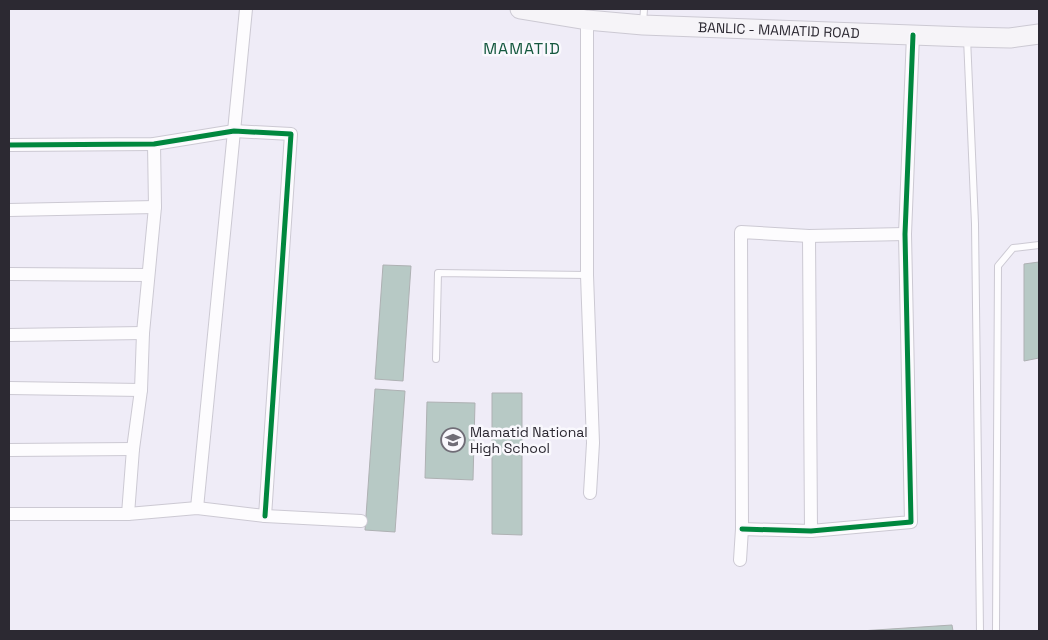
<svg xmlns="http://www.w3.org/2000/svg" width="1048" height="640" font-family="'Space Grotesk',sans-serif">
<rect width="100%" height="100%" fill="#efecf7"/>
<g fill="#b7c9c5" stroke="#aeb1b3">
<polygon points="1039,262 1039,358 1024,361 1024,264"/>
<polygon points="383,265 411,266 403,381 375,379"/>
<polygon points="375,389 405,391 395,532 365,530"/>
<polygon points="492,393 522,393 522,535 492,534"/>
<polygon points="427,402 475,403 473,480 425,478"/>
<polygon points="952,625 953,631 860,631"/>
</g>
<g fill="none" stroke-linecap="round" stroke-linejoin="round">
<g stroke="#ccc9d3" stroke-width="8">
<g id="lane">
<polyline points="643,23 644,9"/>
<polyline points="967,38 975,224 980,631"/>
<polyline points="436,359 438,273 587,275"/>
<polyline points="996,631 998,266 1013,248 1039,245"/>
</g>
</g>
<g stroke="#ccc9d3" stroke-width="14">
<g id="street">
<polyline points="587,20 587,275 593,443 590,493"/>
<polyline points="9,145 154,144 234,131 291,134 265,516"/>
<polyline points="9,210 155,207"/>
<polyline points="809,236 811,531"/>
<polyline points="9,274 148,275"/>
<polyline points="9,335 143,333"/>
<polyline points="9,388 141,390"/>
<polyline points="9,450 133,449"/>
<polyline points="197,508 246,9"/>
<polyline points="9,514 128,514 197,508 265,516 361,521"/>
<polyline points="128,514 133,449 141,390 143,333 155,207 154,144"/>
<polyline points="742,529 811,531 911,522 905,234 913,35"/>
<polyline points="740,560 742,529 741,232 809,236 905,234"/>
</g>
</g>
<g stroke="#ccc9d3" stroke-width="21">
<g id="secondary">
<path id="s1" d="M520,9L587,20L643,25L967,37L1010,38L1039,34"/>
</g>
</g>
<use href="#lane" stroke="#fdfcfe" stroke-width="6"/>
<use href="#street" stroke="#fdfcfe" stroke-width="12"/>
<use href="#secondary" stroke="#f6f4f8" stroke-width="19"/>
<g stroke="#f9f8fd" stroke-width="8">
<g id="cycleway">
<polyline points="9,145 154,144 234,131 291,134 265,516"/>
<polyline points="742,529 811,531 911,522 905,234 913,35"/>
</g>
</g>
<use href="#cycleway" stroke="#00873e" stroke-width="5"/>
</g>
<defs>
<g id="school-ring" transform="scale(1.25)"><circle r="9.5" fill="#f9f8fd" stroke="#706d77" stroke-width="1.5"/><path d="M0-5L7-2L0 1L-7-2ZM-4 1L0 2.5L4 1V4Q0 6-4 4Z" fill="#706d77"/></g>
</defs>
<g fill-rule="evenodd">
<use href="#school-ring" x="453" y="440"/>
</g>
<g text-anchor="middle" stroke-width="5" stroke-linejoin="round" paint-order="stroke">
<g font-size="14" fill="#2c2932" stroke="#f9f8fd">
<text dy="5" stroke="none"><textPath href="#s1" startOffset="260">BANLIC - MAMATID ROAD</textPath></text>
</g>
<g font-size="14" fill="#2c2932" stroke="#f9f8fd" text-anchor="start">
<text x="470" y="437">Mamatid National<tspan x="470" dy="16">High School</tspan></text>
</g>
<g font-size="16" letter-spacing="1" fill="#14583e" stroke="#f9f8fd">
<text x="522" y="54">MAMATID</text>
</g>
</g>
<rect width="1048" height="640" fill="none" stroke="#2c2932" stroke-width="20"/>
</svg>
